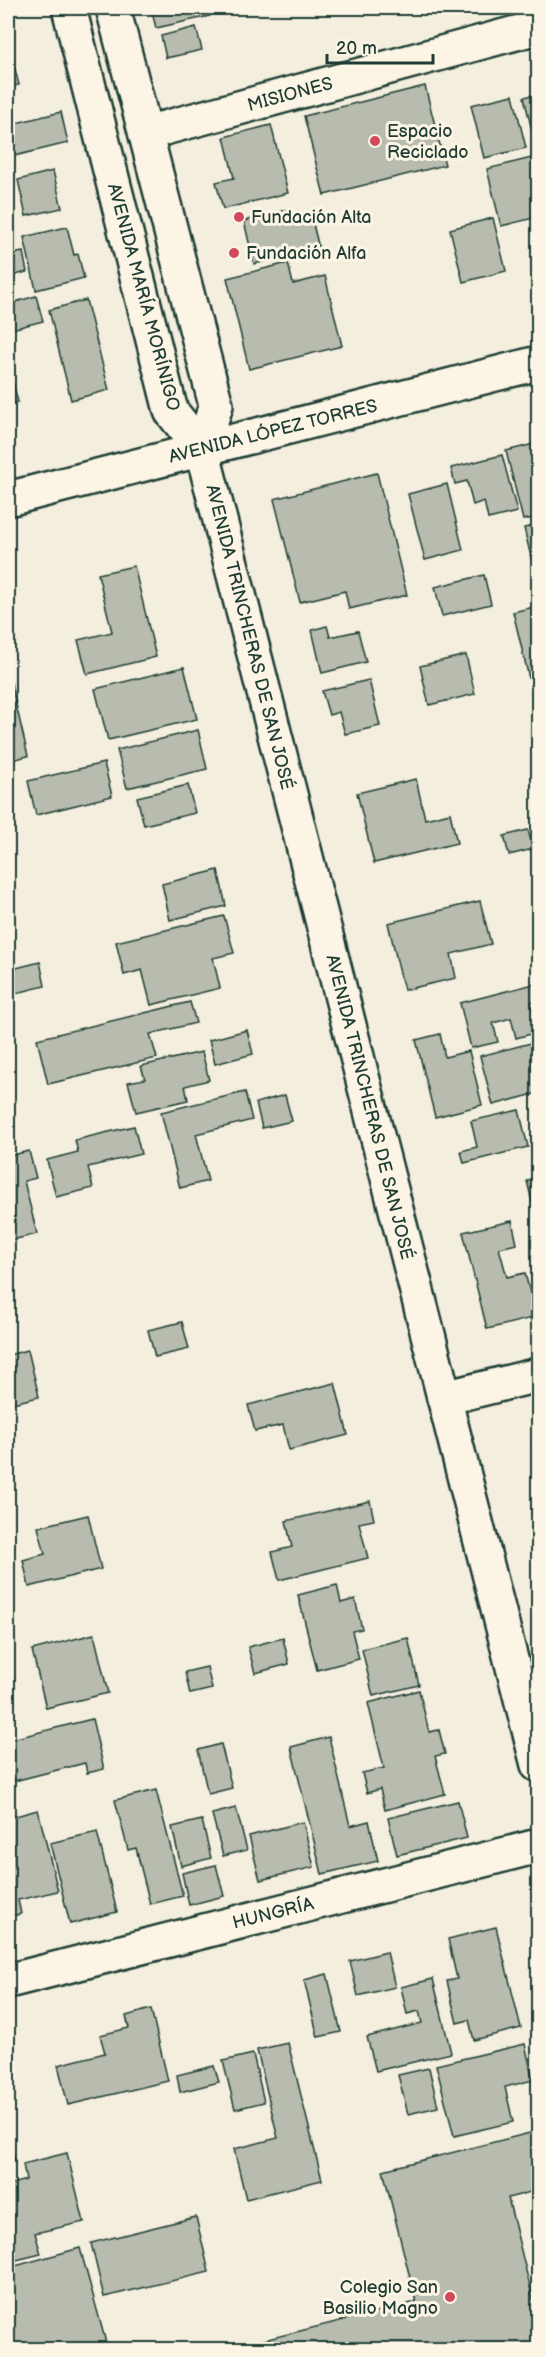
<svg xmlns="http://www.w3.org/2000/svg" width="546" height="2357" font-family="'Balsamiq Sans',sans-serif">
<rect width="100%" height="100%" fill="#f3eede"/>
<filter id="ink" filterUnits="userSpaceOnUse"><feTurbulence type="fractalNoise" baseFrequency=".0167" numOctaves="2"/><feDisplacementMap in="SourceGraphic" scale="12" xChannelSelector="R" yChannelSelector="G"/><feConvolveMatrix kernelMatrix="1 2 1 2 8 2 1 2 1" color-interpolation-filters="sRGB"/></filter>
<g filter="url(#ink)">
<g fill="#b8bcae" stroke="#1f3d34" stroke-width="1.5">
<polygon points="151,8 208,8 210,16 156,28"/>
<polygon points="196,27 202,50 166,58 161,36"/>
<polygon points="12,58 19,85 8,87 8,59"/>
<polygon points="425,86 445,165 324,195 304,116"/>
<polygon points="538,94 538,152 537,152 524,97"/>
<polygon points="513,95 526,148 484,158 471,105"/>
<polygon points="61,112 68,143 14,156 8,125"/>
<polygon points="271,125 288,193 223,209 216,182 234,178 224,137"/>
<polygon points="532,158 538,184 538,217 501,226 487,169"/>
<polygon points="53,171 62,208 26,216 18,180"/>
<polygon points="287,210 289,222 311,216 319,248 254,264 244,221"/>
<polygon points="493,218 506,271 463,282 450,229"/>
<polygon points="67,227 74,255 78,254 84,278 36,290 24,237"/>
<polygon points="23,252 27,272 8,277 8,255"/>
<polygon points="288,263 293,284 325,276 342,346 249,369 227,278"/>
<polygon points="36,296 43,321 8,330 8,304"/>
<polygon points="86,300 109,390 71,400 49,310"/>
<polygon points="11,375 18,402 8,404 8,376"/>
<polygon points="538,443 538,517 523,520 506,451"/>
<polygon points="502,455 517,512 488,519 484,501 473,505 467,481 455,484 451,468"/>
<polygon points="377,473 407,595 349,609 345,591 300,602 274,499"/>
<polygon points="447,484 463,550 425,560 408,494"/>
<polygon points="538,525 538,586 524,528"/>
<polygon points="134,566 156,657 87,674 78,640 112,632 98,574"/>
<polygon points="484,575 491,604 442,616 435,587"/>
<polygon points="538,606 538,676 529,678 513,612"/>
<polygon points="327,626 330,637 358,631 366,662 322,673 312,630"/>
<polygon points="466,655 475,694 429,705 420,666"/>
<polygon points="184,667 197,719 108,740 95,689"/>
<polygon points="8,670 28,756 8,761"/>
<polygon points="369,680 380,726 345,734 339,712 329,715 322,691"/>
<polygon points="198,730 207,769 127,788 117,750"/>
<polygon points="104,763 112,796 36,815 28,781"/>
<polygon points="416,779 425,819 450,813 457,843 374,863 357,793"/>
<polygon points="188,785 195,813 144,825 137,797"/>
<polygon points="528,830 533,849 509,855 504,836"/>
<polygon points="218,870 226,906 170,920 162,884"/>
<polygon points="480,901 491,944 451,954 456,978 404,990 388,923"/>
<polygon points="224,916 234,953 213,958 220,988 151,1005 142,970 124,975 116,942"/>
<polygon points="40,962 45,986 8,995 8,970"/>
<polygon points="538,983 538,1000 531,1002 538,1032 516,1038 511,1018 493,1023 498,1042 471,1048 460,1003"/>
<polygon points="190,1002 196,1023 150,1034 157,1058 48,1084 37,1039"/>
<polygon points="247,1030 253,1054 215,1064 209,1040"/>
<polygon points="440,1034 445,1057 469,1051 482,1105 435,1117 416,1040"/>
<polygon points="535,1042 538,1057 538,1093 493,1105 480,1056"/>
<polygon points="202,1052 209,1080 185,1086 188,1100 136,1112 128,1082 145,1079 141,1066"/>
<polygon points="245,1092 252,1120 196,1134 208,1181 180,1188 161,1112"/>
<polygon points="285,1095 292,1121 262,1128 256,1103"/>
<polygon points="519,1110 528,1147 464,1163 461,1151 477,1147 471,1121"/>
<polygon points="134,1126 141,1154 88,1167 93,1188 56,1197 47,1160 78,1152 75,1140"/>
<polygon points="29,1151 36,1178 24,1181 37,1234 8,1241 8,1156"/>
<polygon points="538,1178 538,1214 535,1214 527,1181"/>
<polygon points="512,1221 517,1244 499,1248 507,1277 525,1273 536,1317 487,1329 463,1232"/>
<polygon points="182,1322 189,1349 155,1357 148,1330"/>
<polygon points="28,1350 39,1397 12,1403 8,1387 8,1355"/>
<polygon points="335,1383 348,1435 289,1450 283,1425 255,1431 248,1405"/>
<polygon points="538,1445 538,1474 532,1446"/>
<polygon points="370,1501 374,1520 359,1523 368,1558 279,1580 272,1552 292,1547 286,1521"/>
<polygon points="88,1515 101,1569 29,1587 23,1560 45,1554 38,1527"/>
<polygon points="337,1585 341,1603 355,1599 362,1629 352,1631 359,1659 317,1670 298,1595"/>
<polygon points="94,1634 108,1693 46,1708 32,1650"/>
<polygon points="283,1638 289,1664 255,1673 248,1647"/>
<polygon points="408,1638 419,1685 373,1696 362,1649"/>
<polygon points="207,1667 212,1689 190,1694 185,1672"/>
<polygon points="419,1690 429,1732 439,1730 445,1754 435,1756 445,1794 385,1810 380,1789 367,1793 362,1773 384,1768 368,1703"/>
<polygon points="92,1719 104,1769 87,1773 85,1763 14,1781 11,1768 8,1769 8,1740"/>
<polygon points="329,1737 350,1826 369,1821 378,1861 322,1874 291,1747"/>
<polygon points="221,1744 232,1788 208,1794 198,1750"/>
<polygon points="156,1790 183,1896 150,1904 136,1848 128,1850 115,1800"/>
<polygon points="458,1801 467,1838 397,1855 388,1818"/>
<polygon points="236,1808 247,1850 223,1856 212,1814"/>
<polygon points="38,1810 58,1891 18,1900 21,1914 8,1917 8,1818"/>
<polygon points="202,1820 211,1858 181,1866 172,1827"/>
<polygon points="303,1822 314,1867 260,1880 249,1836"/>
<polygon points="97,1832 117,1912 70,1924 50,1843"/>
<polygon points="216,1865 224,1896 189,1905 182,1873"/>
<polygon points="496,1927 521,2028 474,2040 469,2020 457,2023 447,1981 457,1979 448,1939"/>
<polygon points="387,1952 395,1987 358,1996 350,1961"/>
<polygon points="327,1974 341,2032 318,2037 304,1980"/>
<polygon points="433,1979 451,2053 376,2071 367,2037 422,2023 419,2011 407,2014 401,1987"/>
<polygon points="151,2009 168,2081 68,2105 58,2065 105,2053 100,2035 129,2028 126,2016"/>
<polygon points="288,2043 322,2180 246,2199 234,2149 278,2138 257,2050"/>
<polygon points="525,2044 533,2080 505,2087 513,2122 454,2136 436,2065"/>
<polygon points="253,2054 264,2102 235,2109 223,2061"/>
<polygon points="214,2066 219,2082 180,2092 177,2075"/>
<polygon points="429,2068 438,2107 408,2114 398,2075"/>
<polygon points="8,2128 15,2160 8,2161"/>
<polygon points="538,2131 538,2190 508,2198 538,2319 538,2350 241,2350 240,2346 416,2302 383,2170"/>
<polygon points="67,2153 84,2222 35,2233 41,2254 8,2262 8,2185 26,2180 23,2164"/>
<polygon points="196,2217 209,2272 104,2297 91,2243"/>
<polygon points="80,2248 108,2350 8,2350 8,2268"/>
</g>
<g fill="none" stroke-linecap="round" stroke-linejoin="round">
<g stroke="#1f3d34" stroke-width="38">
<g id="minor">
<polyline points="146,133 538,27"/>
<polyline points="444,1398 538,1375"/>
<polyline points="8,1981 538,1846"/>
</g>
</g>
<g stroke="#1f3d34" stroke-width="38">
<g id="major">
<polyline points="69,8 171,411 202,450 538,1765"/>
<polyline points="113,8 216,405 202,450"/>
<polyline points="8,499 538,363"/>
</g>
</g>
<use href="#minor" stroke="#fcf5e5" stroke-width="33"/>
<use href="#major" stroke="#fcf5e5" stroke-width="33"/>
</g>
</g>
<g fill="#d1495b" stroke="#fcf5e5" stroke-width="2">
<circle cx="375" cy="141" r="6"/>
<circle cx="239" cy="217" r="6"/>
<circle cx="234" cy="253" r="6"/>
<circle cx="450" cy="2297" r="6"/>
</g>
<g text-anchor="middle" stroke-width="6" stroke-linejoin="round" paint-order="stroke">
<g font-size="18" fill="#1f3d34" stroke="#fcf5e5">
<text transform="translate(290 94) rotate(-15)" y="6">MISIONES</text>
<text transform="translate(144 297) rotate(75)" y="6">AVENIDA MARÍA MORÍNIGO</text>
<text transform="translate(273 431) rotate(-14)" y="6">AVENIDA LÓPEZ TORRES</text>
<text transform="translate(250 637) rotate(76)" y="6">AVENIDA TRINCHERAS DE SAN JOSÉ</text>
<text transform="translate(370 1107) rotate(76)" y="6">AVENIDA TRINCHERAS DE SAN JOSÉ</text>
<text transform="translate(273 1913) rotate(-14)" y="6">HUNGRÍA</text>
</g>
<g font-size="18" fill="#1f3d34" stroke="#fcf5e5" text-anchor="start">
<text x="387" y="137">Espacio<tspan x="387" dy="21">Reciclado</tspan></text>
<text x="251" y="223">Fundación Alta</text>
<text x="246" y="259">Fundación Alfa</text>
<text x="438" y="2293" text-anchor="end">Colegio San<tspan x="438" dy="21">Basilio Magno</tspan></text>
</g>
</g>
<rect width="546" height="2357" fill="none" stroke="#fcf5e5" stroke-width="30"/>
<rect x="15" y="15" width="516" height="2327" fill="none" stroke="#1f3d34" stroke-width="2" filter="url(#ink)"/>
<path d="M327 54v9h106v-9" fill="none" stroke="#1f3d34" stroke-width="3"/>
<text x="336" y="54" font-size="18" fill="#1f3d34" stroke="#fcf5e5" stroke-width="4.5" paint-order="stroke">20 m</text>
</svg>
